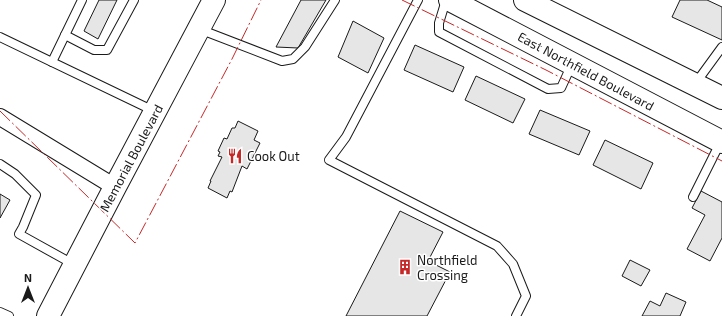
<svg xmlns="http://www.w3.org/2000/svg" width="722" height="316" font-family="'Exo 2',sans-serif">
<rect width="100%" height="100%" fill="#fff"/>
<g fill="#e6e6e6" stroke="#1a1a1a">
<polygon points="99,0 117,0 98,39 84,31"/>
<polygon points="301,0 326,0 298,48 276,47"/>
<polygon points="680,0 707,0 722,7 722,40 672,17"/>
<polygon points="353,21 384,38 368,73 338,57"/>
<polygon points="415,45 464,67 453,92 404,70"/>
<polygon points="476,76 525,99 513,123 465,100"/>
<polygon points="540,110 590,131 579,155 529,134"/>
<polygon points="238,121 258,131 254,140 260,143 247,169 242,166 232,192 230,191 227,198 208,188 211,181 210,181 222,157 218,156 220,152 218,151 224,138 227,139 232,128 235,128"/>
<polygon points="605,140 653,163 641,189 593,165"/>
<polygon points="701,191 722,202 722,238 710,261 687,249 705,215 692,208"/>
<polygon points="0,194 10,200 0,218"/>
<polygon points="400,211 443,232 428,261 450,272 427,316 346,316"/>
<polygon points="630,260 650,270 641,286 622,276"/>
<polygon points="666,293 686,302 680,316 642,316 650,301 660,306"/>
</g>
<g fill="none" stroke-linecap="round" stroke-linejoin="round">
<g stroke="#1a1a1a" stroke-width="10">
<g id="service">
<polyline points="418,0 346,137 329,160 497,246 513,264 526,296 516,316"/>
<polyline points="446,0 439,23 439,32 548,89 561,88 572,64"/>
<polyline points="199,29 282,61 293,59 305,47 335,0"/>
<polyline points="65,35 94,50 107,50 134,0"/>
<polyline points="0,37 154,111"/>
<polyline points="52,62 82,0"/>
<polyline points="695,84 722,47"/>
<polyline points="0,164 15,174 36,195 23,227 19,234 73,264"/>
<polyline points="693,197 720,143"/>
<polyline points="0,312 9,316"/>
</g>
</g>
<g stroke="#1a1a1a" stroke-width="18">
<polyline id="minor" points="0,117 115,187"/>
</g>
<g stroke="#1a1a1a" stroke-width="24">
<g id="secondary">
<polyline points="450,0 722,142"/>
<polyline points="525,0 722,98"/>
</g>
</g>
<g stroke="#1a1a1a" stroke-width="24">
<polyline id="primary" points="48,316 115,187 214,0"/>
</g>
<use href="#service" stroke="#fff" stroke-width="8"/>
<use href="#minor" stroke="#fff" stroke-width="16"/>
<use href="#secondary" stroke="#fff" stroke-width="22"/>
<use href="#primary" stroke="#fff" stroke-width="22"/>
<g stroke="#c62828" stroke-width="1" stroke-dasharray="14 3 2 3" stroke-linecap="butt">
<polyline points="402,0 546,70 722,161"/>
<polyline points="0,111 135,243 232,59 261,0"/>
</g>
</g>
<defs>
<g id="restaurant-bare" transform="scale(1.2)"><path d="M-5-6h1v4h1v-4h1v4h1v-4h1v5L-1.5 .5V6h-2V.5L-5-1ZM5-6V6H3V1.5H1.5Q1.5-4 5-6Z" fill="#c62828" stroke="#fff" stroke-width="2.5" paint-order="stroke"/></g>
<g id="building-bare" transform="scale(1.2)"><path d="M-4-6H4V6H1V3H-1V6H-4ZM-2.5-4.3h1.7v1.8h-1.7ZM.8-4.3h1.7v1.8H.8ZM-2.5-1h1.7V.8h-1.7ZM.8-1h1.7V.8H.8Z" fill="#c62828" stroke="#fff" stroke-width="2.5" paint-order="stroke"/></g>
</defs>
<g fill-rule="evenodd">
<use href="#restaurant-bare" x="235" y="156"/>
<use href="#building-bare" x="405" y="267"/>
</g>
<g text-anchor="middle" stroke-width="3" stroke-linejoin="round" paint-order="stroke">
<g font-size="13" fill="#1a1a1a" stroke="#fff">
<text transform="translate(586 71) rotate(28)" y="5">East Northfield Boulevard</text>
<text transform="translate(131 158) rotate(-62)" y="5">Memorial Boulevard</text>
</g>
<g font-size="13" fill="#1a1a1a" stroke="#fff" text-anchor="start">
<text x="247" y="161">Cook Out</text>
<text x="417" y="265">Northfield<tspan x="417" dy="15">Crossing</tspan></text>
</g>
</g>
<g transform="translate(28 288)" stroke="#ffffff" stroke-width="3" paint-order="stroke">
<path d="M0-3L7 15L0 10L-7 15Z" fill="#1a1a1a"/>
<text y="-6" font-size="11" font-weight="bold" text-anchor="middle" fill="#1a1a1a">N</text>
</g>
</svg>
